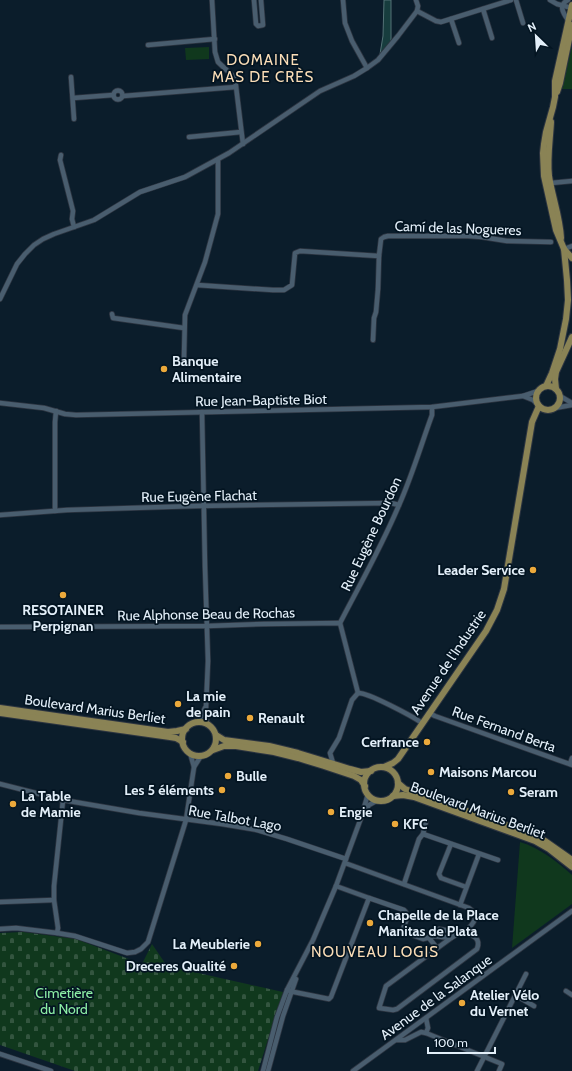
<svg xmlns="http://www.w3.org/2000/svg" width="572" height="1071" font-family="Cabin,sans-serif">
<defs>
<pattern id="cemetery-stones" width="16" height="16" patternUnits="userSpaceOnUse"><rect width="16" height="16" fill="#10381d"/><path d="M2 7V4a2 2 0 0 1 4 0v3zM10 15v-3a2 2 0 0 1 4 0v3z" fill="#33553f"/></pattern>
</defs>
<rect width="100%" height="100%" fill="#0b1d2b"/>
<g fill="#10381d">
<polygon points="572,46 572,89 559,89 559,88 562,88"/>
<polygon points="209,47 209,59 186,60 185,48"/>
<path d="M520,842C540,848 556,861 572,875V904L512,948Z"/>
</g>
<polygon fill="url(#cemetery-stones)" points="23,932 76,939 142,964 152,944 167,966 283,992 258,1071 75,1071 0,1045 0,933"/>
<polygon fill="#173d3e" stroke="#547276" points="384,0 391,0 391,42 380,54 383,36"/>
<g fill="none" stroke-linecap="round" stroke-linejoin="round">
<g stroke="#2d3541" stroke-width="6">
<g id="minor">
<polyline points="212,0 215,52 218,62 235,78 243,144"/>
<polyline points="254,0 256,24 258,26 263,25 261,0"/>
<polyline points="343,0 345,23 352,41 367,68"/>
<polyline points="516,0 523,23"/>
<polyline points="550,0 557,4 572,8"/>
<path d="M568,0C558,5 563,13 568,20"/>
<polyline points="483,9 492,38"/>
<polyline points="417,11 436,21 441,22 511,0"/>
<polyline points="451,19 459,43"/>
<polyline points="148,45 215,39"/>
<polyline points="71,77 74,119"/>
<circle cx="118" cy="95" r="4.5"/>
<polyline points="123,96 236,87"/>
<polyline points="73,98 113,95"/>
<polyline points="189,137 241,132"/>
<polyline points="61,155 60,160 73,211 72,219 74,227"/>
<polyline points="551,183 572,181"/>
<polyline points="564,249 572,246"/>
<polyline points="197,285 273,290 284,290 292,285 295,253 300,251 379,256 381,239 384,237 388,236 468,236 482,237 507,241 551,242"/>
<polyline points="0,299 17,264 25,254 34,245 43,239 54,234 94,220 140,192 185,177 229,153 320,91 354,76 367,68 378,60 398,36 417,11 418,6 416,0"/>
<polyline points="112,314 113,318 184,328"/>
<polyline points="373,340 374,318 376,312 378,289 379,256"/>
<polyline points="184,357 185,315 205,262 218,214 218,160"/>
<polyline points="560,396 572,403"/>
<polyline points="0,403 44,408 65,414 76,415 432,407 523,396"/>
<polyline points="537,404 533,400 523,396 538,391"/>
<polyline points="555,408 572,405"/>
<polyline points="202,412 205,567 208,661 206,707 207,724"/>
<polyline points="55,511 55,422 56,411"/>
<polyline points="0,515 67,510 196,506 391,503 399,505"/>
<path d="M340,623C360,584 382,546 399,505C412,476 421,445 432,415V407"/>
<polyline points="0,627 207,626 264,624 340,623 358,693"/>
<polyline points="429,713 435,716 572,765"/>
<polyline points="198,722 202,715 205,708"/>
<polyline points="190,753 194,767"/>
<path d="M333,763L330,753L339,738L352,700L358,693C367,692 412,716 422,723"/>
<polyline points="570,764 572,758"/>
<polyline points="0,784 63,800 139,813 222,824 257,830 287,839 346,859"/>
<polyline points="365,811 369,805 378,800"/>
<polyline points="423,834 498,860"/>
<polyline points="451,844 439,874 441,878 466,887"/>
<polyline points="404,884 419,839 423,834 426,821"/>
<polyline points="336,886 369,898"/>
<polyline points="0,902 54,900"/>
<polyline points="460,905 479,854"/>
<polyline points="0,929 16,928 57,933 75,936 127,953 135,952 141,949 148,942 186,820 194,767 201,756"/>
<path d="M461,932C470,935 482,936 477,949L397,1009L393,1010L379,1008L386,986L451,938Z"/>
<polyline points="57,933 58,928 54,900 54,886 63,800"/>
<polyline points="434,936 451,938"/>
<polyline points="429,938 437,948"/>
<path d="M287,990L294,992L329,999L331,997L369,898L404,910C410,915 405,923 403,929L404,932L423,939L434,936L439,929C446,930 455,933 462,932C467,931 477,921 475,915C475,912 471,910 469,908L345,863"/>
<polyline points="566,991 572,995"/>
<polyline points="515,995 534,1006"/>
<polyline points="426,1018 428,1028 426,1033"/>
<polyline points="396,1040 405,1040 421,1032 426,1033 502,1064 499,1071"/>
<polyline points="0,1054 51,1071"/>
<polyline points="263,1071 277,1017 287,990 313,940 336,886 361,818 368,794"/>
<polyline points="268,1071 283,1016 296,979"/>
<polyline points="353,1071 572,911"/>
<polyline points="477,1071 526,974"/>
</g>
</g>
<g stroke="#2d3541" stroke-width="8">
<g id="major">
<polyline points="557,92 560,83 572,25"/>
<path d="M551,122C550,140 547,158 549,176C552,196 560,217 561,238"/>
<polyline points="564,249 572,258"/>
<circle cx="548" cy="398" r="12"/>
<polyline points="546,386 552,373 560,349 566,319 568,300 567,280 564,249 556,230 544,176 543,153 544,144 546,132 553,107 555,97 555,81 572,5"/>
<polyline points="556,389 555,379 556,372 572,337"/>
<polyline points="0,708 168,732 177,731 186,729"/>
<polyline points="0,713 170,737 176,738 183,742"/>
<circle cx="199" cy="739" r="17"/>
<polyline points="216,735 224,740 269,746 298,753 350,769 361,772 371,771"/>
<polyline points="213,750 224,746 236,746 274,752 298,758 324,766 354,776 361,780 365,786"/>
<polyline points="384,767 393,763 398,759 486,631 497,610 504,589 532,422 539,406"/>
<circle cx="381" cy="784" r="17"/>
<polyline points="398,783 405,789 528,833 545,841 572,860"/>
<polyline points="393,796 403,795 414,797 535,841 549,849 572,867"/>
</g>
</g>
<use href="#minor" stroke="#495d6e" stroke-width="4.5"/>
<use href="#major" stroke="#8a8355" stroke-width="6"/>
</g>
<g fill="#eca93b" stroke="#031421" stroke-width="1.5">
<circle cx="164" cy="369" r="4"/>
<circle cx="533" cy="570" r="4"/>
<circle cx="63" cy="595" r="4"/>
<circle cx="178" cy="704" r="4"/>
<circle cx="250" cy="718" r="4"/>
<circle cx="427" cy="742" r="4"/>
<circle cx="431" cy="772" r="4"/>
<circle cx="228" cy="776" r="4"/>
<circle cx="222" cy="790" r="4"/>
<circle cx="511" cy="792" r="4"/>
<circle cx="13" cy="804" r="4"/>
<circle cx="331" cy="812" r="4"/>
<circle cx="395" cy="824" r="4"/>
<circle cx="370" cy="923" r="4"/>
<circle cx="258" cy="944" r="4"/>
<circle cx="234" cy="966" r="4"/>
<circle cx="462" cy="1003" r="4"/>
</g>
<g text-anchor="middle" stroke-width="3.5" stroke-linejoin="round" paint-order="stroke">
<g font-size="14" fill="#e3eff9" stroke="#031421">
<text transform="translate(458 228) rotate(2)" y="5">Camí de las Nogueres</text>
<text transform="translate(261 400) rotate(-1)" y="5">Rue Jean-Baptiste Biot</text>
<text transform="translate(199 496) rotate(-1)" y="5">Rue Eugène Flachat</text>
<text transform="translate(371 534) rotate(-65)" y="5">Rue Eugène Bourdon</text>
<text transform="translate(206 614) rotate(-1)" y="5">Rue Alphonse Beau de Rochas</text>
<text transform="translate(448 662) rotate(-56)" y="5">Avenue de l'Industrie</text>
<text transform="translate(95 709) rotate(8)" y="5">Boulevard Marius Berliet</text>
<text transform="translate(504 729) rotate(20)" y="5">Rue Fernand Berta</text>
<text transform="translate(478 810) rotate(20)" y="5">Boulevard Marius Berliet</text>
<text transform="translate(235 818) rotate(10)" y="5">Rue Talbot Lago</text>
<text transform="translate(436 997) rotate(-36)" y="5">Avenue de la Salanque</text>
</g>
<g font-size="14" font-weight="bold" fill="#e3eff9" stroke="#031421" text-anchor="start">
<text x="172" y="366">Banque<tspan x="172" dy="16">Alimentaire</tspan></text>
<text x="525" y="575" text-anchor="end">Leader Service</text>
<text x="63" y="615" text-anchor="middle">RESOTAINER<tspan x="63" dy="16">Perpignan</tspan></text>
<text x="186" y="701">La mie<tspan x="186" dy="16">de pain</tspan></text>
<text x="258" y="723">Renault</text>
<text x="419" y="747" text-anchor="end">Cerfrance</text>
<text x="439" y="777">Maisons Marcou</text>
<text x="236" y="781">Bulle</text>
<text x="214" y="795" text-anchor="end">Les 5 éléments</text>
<text x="519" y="797">Seram</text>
<text x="21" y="801">La Table<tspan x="21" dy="16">de Mamie</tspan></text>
<text x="339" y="817">Engie</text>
<text x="403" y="829">KFC</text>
<text x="378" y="920">Chapelle de la Place<tspan x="378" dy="16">Manitas de Plata</tspan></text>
<text x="250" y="949" text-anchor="end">La Meublerie</text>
<text x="226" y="971" text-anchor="end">Dreceres Qualité</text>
<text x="470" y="1000">Atelier Vélo<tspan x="470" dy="16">du Vernet</tspan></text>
</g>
<g font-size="14" fill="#8ceea5" stroke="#031421">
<text x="64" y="998">Cimetière<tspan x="64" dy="16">du Nord</tspan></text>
</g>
<g font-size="15" letter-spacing="1" fill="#faddb7" stroke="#031421">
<text x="263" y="65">DOMAINE<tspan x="263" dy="17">MAS DE CRÈS</tspan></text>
<text x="375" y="957">NOUVEAU LOGIS</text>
</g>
</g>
<g transform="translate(536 36) rotate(335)" stroke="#031421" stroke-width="3" paint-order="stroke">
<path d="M0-3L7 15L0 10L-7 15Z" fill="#e3eff9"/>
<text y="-6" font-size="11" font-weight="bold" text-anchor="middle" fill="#e3eff9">N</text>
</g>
<path d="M428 1047v6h67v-6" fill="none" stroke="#e3eff9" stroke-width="2"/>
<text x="434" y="1047" font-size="12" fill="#e3eff9" stroke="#031421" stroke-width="3" paint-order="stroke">100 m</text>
</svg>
